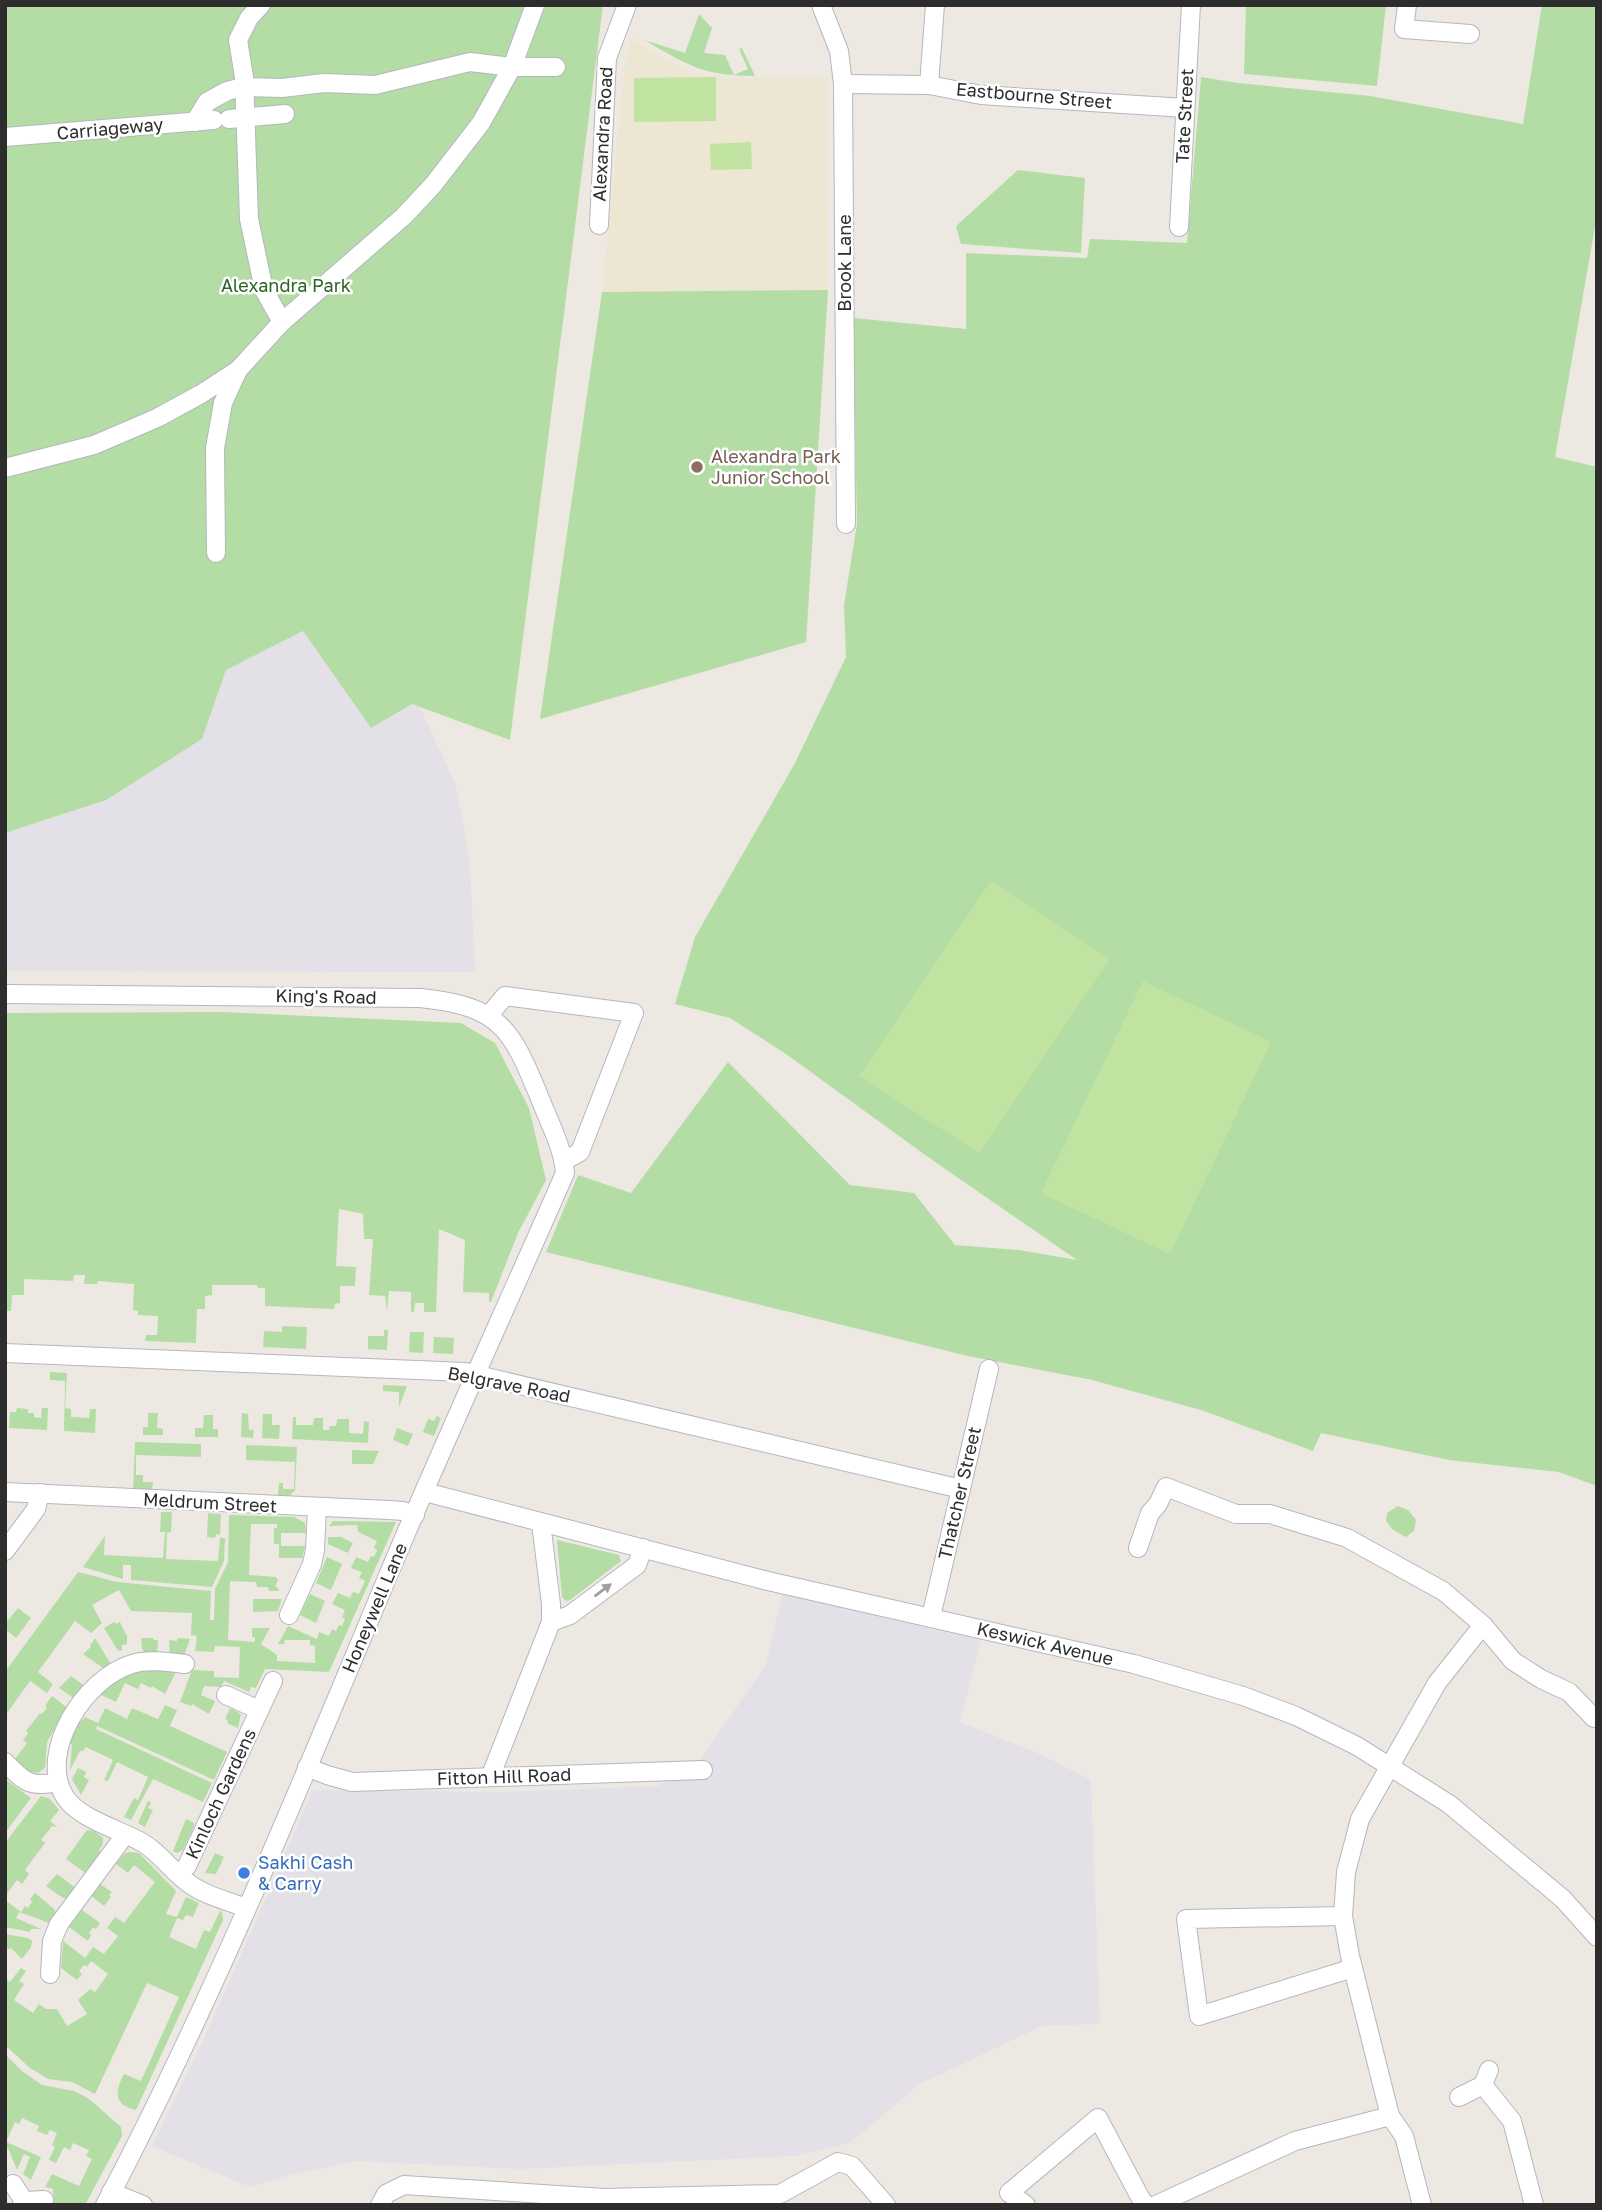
<svg xmlns="http://www.w3.org/2000/svg" width="1602" height="2210" font-family="'Golos Text',sans-serif">
<rect width="100%" height="100%" fill="#ede9e2"/>
<g fill="#e3e1e7">
<polygon points="303,631 370,727 412,704 420,707 456,785 470,864 475,972 5,971 5,833 106,800 202,739 226,670"/>
<polygon points="782,1594 981,1640 960,1722 1040,1754 1091,1780 1100,2024 1042,2026 920,2084 850,2143 796,2156 520,2169 356,2161 290,2175 250,2187 152,2146 207,2032 313,1790 501,1792 657,1786 699,1762 766,1664"/>
</g>
<polygon fill="#ece6d3" points="631,39 692,73 737,78 827,77 828,290 806,642 540,719 602,292 625,65"/>
<g fill="#b3dda5">
<polygon points="5,5 603,5 510,740 412,704 371,728 303,631 226,670 202,739 106,800 5,833"/>
<polygon points="1246,5 1386,5 1377,86 1244,74"/>
<polygon points="1542,5 1597,5 1597,215 1555,457 1597,467 1597,1486 1559,1472 1449,1460 1321,1433 1313,1451 1201,1410 1092,1380 968,1356 546,1252 578,1175 631,1193 728,1062 850,1185 914,1193 955,1245 1019,1250 1077,1260 928,1157 786,1054 730,1018 675,1004 695,937 795,763 846,657 844,605 857,524 853,318 966,329 966,253 1087,258 1090,239 1187,243 1201,77 1238,83 1370,96 1523,124"/>
<path d="M699,14L712,28L704,53L725,55L734,75L748,69L739,49L742,48L755,76C703,76 688,65 644,40L685,53Z"/>
<polygon points="1018,170 1085,178 1081,253 961,244 956,226"/>
<polygon points="828,290 806,642 540,719 602,292"/>
<polygon points="224,1012 461,1023 495,1043 529,1108 546,1180 518,1233 491,1302 489,1302 489,1293 463,1292 465,1240 439,1229 436,1312 424,1312 424,1303 415,1303 414,1312 411,1312 411,1292 389,1291 387,1311 385,1296 369,1295 373,1239 364,1239 363,1214 339,1209 336,1266 356,1267 355,1286 340,1286 340,1303 335,1304 334,1309 265,1306 265,1288 258,1288 257,1285 212,1285 212,1295 205,1296 205,1309 197,1309 196,1343 145,1341 146,1335 157,1335 158,1316 138,1315 138,1311 133,1310 134,1284 98,1281 97,1284 84,1284 85,1275 74,1275 73,1281 24,1279 24,1295 12,1295 11,1311 5,1311 5,1013"/>
<polygon points="282,1326 307,1327 306,1349 263,1347 264,1331 282,1332"/>
<polygon points="384,1330 388,1330 387,1350 368,1349 368,1336 384,1336"/>
<polygon points="410,1332 424,1332 423,1353 409,1352"/>
<polygon points="434,1337 454,1338 453,1354 433,1353"/>
<polygon points="50,1372 67,1373 65,1408 71,1409 71,1417 89,1418 90,1409 96,1409 95,1433 64,1431 65,1381 50,1380"/>
<polygon points="383,1385 407,1386 399,1407 399,1392 383,1391"/>
<polygon points="17,1408 28,1409 28,1413 34,1413 34,1417 41,1418 42,1408 48,1408 47,1430 9,1428 10,1412 16,1412"/>
<polygon points="148,1413 158,1413 157,1428 163,1429 163,1435 143,1435 143,1427 148,1427"/>
<polygon points="242,1413 248,1414 249,1430 254,1430 253,1438 241,1437"/>
<polygon points="263,1414 272,1414 272,1425 280,1425 279,1439 262,1438"/>
<polygon points="204,1415 213,1415 213,1429 218,1429 218,1437 195,1437 195,1428 203,1428"/>
<polygon points="437,1416 441,1418 434,1436 423,1432 428,1419 434,1421"/>
<polygon points="293,1417 296,1417 296,1425 313,1425 314,1418 323,1418 323,1430 329,1430 330,1426 336,1426 337,1419 349,1419 349,1433 363,1434 364,1421 369,1422 368,1443 292,1439"/>
<polygon points="397,1428 413,1434 408,1446 393,1440"/>
<polygon points="135,1442 201,1444 201,1457 136,1455 136,1475 143,1475 143,1482 153,1482 152,1489 133,1489"/>
<polygon points="246,1445 297,1447 295,1490 289,1496 278,1495 279,1483 283,1483 283,1489 294,1489 295,1462 246,1460"/>
<polygon points="352,1450 379,1451 373,1464 352,1464"/>
<polygon points="1398,1506 1408,1510 1416,1520 1414,1531 1406,1537 1393,1530 1386,1521 1387,1513"/>
<polygon points="161,1512 172,1512 171,1532 167,1533 166,1559 218,1561 220,1538 225,1538 224,1561 212,1587 131,1580 131,1565 123,1565 123,1579 83,1567 105,1536 104,1555 163,1558 165,1532 160,1532"/>
<polygon points="208,1513 221,1514 220,1535 216,1534 215,1538 207,1537"/>
<polygon points="229,1515 294,1517 305,1523 306,1533 281,1533 281,1546 305,1546 302,1558 279,1558 279,1544 274,1544 274,1528 277,1528 277,1524 251,1524 249,1575 276,1577 278,1580 275,1586 279,1589 278,1591 269,1591 268,1587 257,1587 256,1582 230,1581 228,1640 255,1642 255,1637 252,1637 252,1628 270,1628 261,1644 277,1655 277,1661 315,1663 315,1646 310,1645 310,1640 285,1640 284,1644 278,1644 288,1626 317,1639 319,1632 329,1636 332,1629 336,1631 339,1625 342,1626 345,1619 342,1617 345,1610 332,1604 338,1593 350,1598 353,1592 359,1594 365,1581 359,1578 362,1572 351,1568 356,1557 368,1562 371,1556 374,1557 377,1550 374,1548 377,1541 358,1532 357,1525 329,1526 333,1521 396,1522 329,1672 265,1669 256,1688 251,1687 249,1692 224,1681 221,1687 204,1686 201,1695 215,1701 209,1714 192,1704 191,1706 180,1702 192,1670 214,1671 214,1677 239,1678 240,1647 215,1646 214,1652 195,1651 197,1636 191,1635 192,1613 131,1611 119,1590 92,1605 102,1623 91,1633 75,1621 38,1672 53,1684 47,1693 30,1681 5,1716 5,1672 78,1572 117,1582 211,1591 210,1620 214,1620 215,1589 228,1562"/>
<polygon points="328,1537 341,1537 353,1543 348,1553 328,1544"/>
<polygon points="557,1540 619,1555 621,1561 570,1600 566,1601 562,1597"/>
<polygon points="327,1557 342,1564 331,1590 316,1583"/>
<polygon points="310,1594 325,1601 316,1623 300,1615"/>
<polygon points="253,1599 282,1599 278,1611 253,1612"/>
<polygon points="18,1608 31,1618 16,1638 5,1629 5,1624"/>
<polygon points="114,1622 116,1624 120,1622 127,1636 127,1644 122,1645 122,1650 118,1651 104,1628"/>
<polygon points="95,1638 112,1666 106,1670 83,1654 91,1647 90,1646"/>
<polygon points="141,1638 153,1638 154,1640 158,1640 157,1653 144,1652 142,1649"/>
<polygon points="178,1638 190,1639 183,1658 170,1657 169,1640 177,1641"/>
<path d="M151,1669L174,1670L175,1674L165,1694L152,1686L151,1688L141,1683L138,1689L125,1683L116,1702L97,1693C113,1680 130,1671 151,1669Z"/>
<polygon points="71,1676 86,1687 75,1699 59,1688"/>
<polygon points="52,1696 69,1709 61,1727 56,1727 47,1742 45,1768 38,1773 31,1772 30,1775 15,1759 27,1743 23,1740 28,1733 26,1731 40,1713 42,1714 47,1708 45,1706"/>
<polygon points="165,1705 177,1710 170,1726 227,1752 214,1780 97,1726 96,1729 212,1783 203,1802 153,1779 131,1820 124,1817 134,1798 138,1800 148,1777 117,1762 108,1781 104,1780 113,1760 86,1747 83,1751 80,1751 70,1770 72,1744 68,1744 78,1719 82,1721 85,1717 98,1723 105,1708 127,1719 132,1708 158,1719"/>
<polygon points="230,1708 241,1714 238,1728 227,1723 228,1720 225,1719"/>
<polygon points="78,1768 86,1772 84,1777 89,1780 81,1795 72,1779"/>
<polygon points="5,1779 31,1798 5,1833"/>
<polygon points="41,1796 50,1799 59,1810 50,1821 57,1827 52,1826 41,1840 45,1843 25,1870 29,1874 22,1884 17,1880 5,1896 5,1843"/>
<polygon points="148,1801 151,1802 148,1808 153,1810 145,1827 138,1823"/>
<polygon points="186,1819 194,1823 194,1826 183,1850 177,1853 173,1851"/>
<polygon points="87,1830 94,1831 103,1838 103,1844 99,1850 103,1853 87,1874 66,1859"/>
<path d="M129,1852L139,1853L176,1891L166,1914L177,1917L186,1897L199,1903L193,1917L186,1915L183,1920L177,1918L169,1937L196,1949L204,1930L210,1932L220,1911L222,1912L223,1920L136,2110C113,2105 115,2091 124,2074L141,2081L179,1997L147,1983L95,2094L72,2082L48,2079L30,2068L5,2045V1979L10,1982L21,1968L26,1971L19,1981L24,1984L14,2000L33,2013L39,2004L46,2009H57L67,2026L87,2014L78,2000L90,1989L95,1992L108,1974L91,1961L87,1967L84,1965L79,1971L82,1974L77,1980L61,1968L63,1941L85,1958L93,1947L104,1954L118,1936L107,1928L115,1917L124,1923L155,1882L134,1865L128,1873L116,1864L124,1854Z"/>
<polygon points="215,1853 224,1857 216,1874 205,1873"/>
<polygon points="57,1874 76,1888 68,1898 63,1898 46,1886"/>
<polygon points="100,1884 112,1892 109,1895 111,1897 104,1906 91,1896"/>
<polygon points="35,1893 55,1910 56,1916 52,1924 19,1912 16,1918 41,1929 31,1929 30,1932 5,1927 5,1900 21,1912 25,1906 28,1908 32,1902 30,1899"/>
<polygon points="82,1910 100,1923 96,1929 93,1927 89,1933 91,1935 88,1941 69,1927"/>
<polygon points="5,1934 28,1938 32,1941 31,1947 22,1959 11,1948 9,1949 5,1947"/>
<polygon points="5,2054 22,2071 42,2085 74,2091 88,2098 121,2127 122,2136 85,2205 54,2205 53,2189 45,2187 52,2174 79,2186 92,2159 86,2156 89,2150 73,2143 70,2150 64,2147 56,2163 49,2160 55,2147 52,2145 57,2133 50,2130 47,2135 37,2131 39,2126 22,2118 19,2124 15,2122 6,2142 41,2157 31,2180 23,2174 30,2157 24,2154 17,2170 8,2148 5,2149"/>
</g>
<g fill="#c1e3a2">
<polygon points="716,77 716,121 634,122 634,78"/>
<polygon points="751,142 752,169 711,170 710,144"/>
<polygon points="991,881 1110,959 979,1153 859,1076"/>
<polygon points="1143,981 1271,1042 1170,1254 1041,1193"/>
</g>
<g fill="none" stroke-linecap="round" stroke-linejoin="round">
<g stroke="#b5b6bf" stroke-width="20">
<g id="minor">
<polyline points="261,5 249,18 238,40 244,77 249,219 264,290 282,322"/>
<polyline points="821,5 839,51 843,84 846,524"/>
<polyline points="1407,5 1404,29 1470,34"/>
<polyline points="843,84 929,85 981,95 1185,108"/>
<polyline points="929,85 935,5"/>
<polyline points="229,119 285,114"/>
<polyline points="195,122 207,102 227,91 243,87 282,88 324,83 375,85 470,62 512,67 556,67"/>
<polyline points="5,137 214,120"/>
<polyline points="599,225 607,58 627,5"/>
<polyline points="1179,227 1191,5"/>
<polyline points="5,468 94,445 157,418 201,394 238,370 282,322 404,216 433,185 481,123 512,67 535,5"/>
<polyline points="216,553 215,448 223,403 238,370"/>
<path d="M5,994L420,998C502,1006 512,1030 541,1101C550,1124 563,1148 565,1173C506,1308 444,1442 387,1578C299,1789 212,2002 105,2205"/>
<polyline points="489,1015 505,996 634,1013 580,1152 564,1161"/>
<polyline points="5,1353 465,1372 961,1489"/>
<polyline points="5,1492 389,1510 403,1511 415,1515"/>
<polyline points="425,1492 768,1581 1134,1664 1243,1696 1296,1716 1357,1746 1449,1804 1563,1899 1597,1937"/>
<polyline points="1138,1548 1150,1513 1158,1504 1166,1487 1236,1514 1270,1514 1347,1538 1443,1591 1483,1625 1513,1661 1541,1679 1569,1692 1594,1718 1597,1718"/>
<polyline points="5,1551 36,1509 40,1493"/>
<polyline points="289,1615 312,1564 315,1550 317,1508"/>
<polyline points="931,1617 989,1369"/>
<polyline points="551,1622 570,1615 637,1565 643,1548"/>
<path d="M185,1664C169,1662 148,1659 132,1664C85,1678 37,1752 65,1797C79,1819 121,1830 143,1843C160,1853 172,1871 187,1882C203,1895 228,1901 246,1908"/>
<polyline points="226,1695 259,1710"/>
<path d="M5,1762C24,1782 30,1788 58,1782"/>
<polyline points="307,1767 327,1775 352,1782 703,1770"/>
<polyline points="494,1777 493,1770 551,1622 551,1604 541,1523"/>
<polyline points="179,1875 187,1866 273,1681"/>
<polyline points="1343,1916 1186,1919 1199,2016 1353,1968"/>
<polyline points="50,1974 52,1941 59,1924 125,1835"/>
<polyline points="1483,2085 1512,2121 1534,2205"/>
<polyline points="1459,2097 1483,2085 1489,2070"/>
<polyline points="13,2184 24,2201"/>
<polyline points="111,2192 143,2205"/>
<polyline points="22,2205 24,2201 44,2200"/>
<polyline points="380,2205 386,2194 404,2185 604,2198 780,2194 838,2162 852,2166 886,2205"/>
<polyline points="1026,2205 1009,2193 1098,2118 1141,2199 1146,2205"/>
<polyline points="1156,2205 1295,2141 1390,2116"/>
<polyline points="1422,2205 1404,2136 1390,2116 1350,1956 1343,1916 1346,1872 1360,1819 1369,1803 1437,1683 1483,1625"/>
</g>
</g>
<use href="#minor" stroke="#fff" stroke-width="18"/>
</g>
<defs><path id="oneway-solid" d="M-6-.8H1V-3.2L6.5 0L1 3.2V.8H-6Z" transform="scale(1.75)"/></defs>
<use fill="#a0a0a0" href="#oneway-solid" transform="translate(603 1590) rotate(-37)"/>
<circle fill="#8d6e63" stroke="#fff" stroke-width="2.5" cx="697" cy="467" r="7"/>
<circle fill="#3f7fe0" stroke="#fff" stroke-width="2.5" cx="244" cy="1873" r="7"/>
<g text-anchor="middle" stroke-width="5" stroke-linejoin="round" paint-order="stroke">
<g font-size="18" fill="#2d2d2d" stroke="#fff">
<text transform="translate(1034 96) rotate(5)" y="6">Eastbourne Street</text>
<text transform="translate(1185 116) rotate(-87)" y="6">Tate Street</text>
<text transform="translate(110 129) rotate(-5)" y="6">Carriageway</text>
<text transform="translate(603 134) rotate(-87)" y="6">Alexandra Road</text>
<text transform="translate(845 263) rotate(-90)" y="6">Brook Lane</text>
<text transform="translate(326 997) rotate(1)" y="6">King's Road</text>
<text transform="translate(509 1385) rotate(11)" y="6">Belgrave Road</text>
<text transform="translate(960 1493) rotate(-77)" y="6">Thatcher Street</text>
<text transform="translate(210 1503) rotate(3)" y="6">Meldrum Street</text>
<text transform="translate(375 1608) rotate(-67)" y="6">Honeywell Lane</text>
<text transform="translate(1045 1644) rotate(13)" y="6">Keswick Avenue</text>
<text transform="translate(504 1777) rotate(-2)" y="6">Fitton Hill Road</text>
<text transform="translate(221 1794) rotate(-65)" y="6">Kinloch Gardens</text>
</g>
<g font-size="18" fill="#2b6424" stroke="#fff">
<text x="286" y="292">Alexandra Park</text>
</g>
<g font-size="18" fill="#785e54" stroke="#fff" text-anchor="start">
<text x="711" y="463">Alexandra Park<tspan x="711" dy="21">Junior School</tspan></text>
</g>
<g font-size="18" fill="#366cbe" stroke="#fff" text-anchor="start">
<text x="258" y="1869">Sakhi Cash<tspan x="258" dy="21">&amp; Carry</tspan></text>
</g>
</g>
<rect width="1602" height="2210" fill="none" stroke="#2d2d2d" stroke-width="14"/>
</svg>
